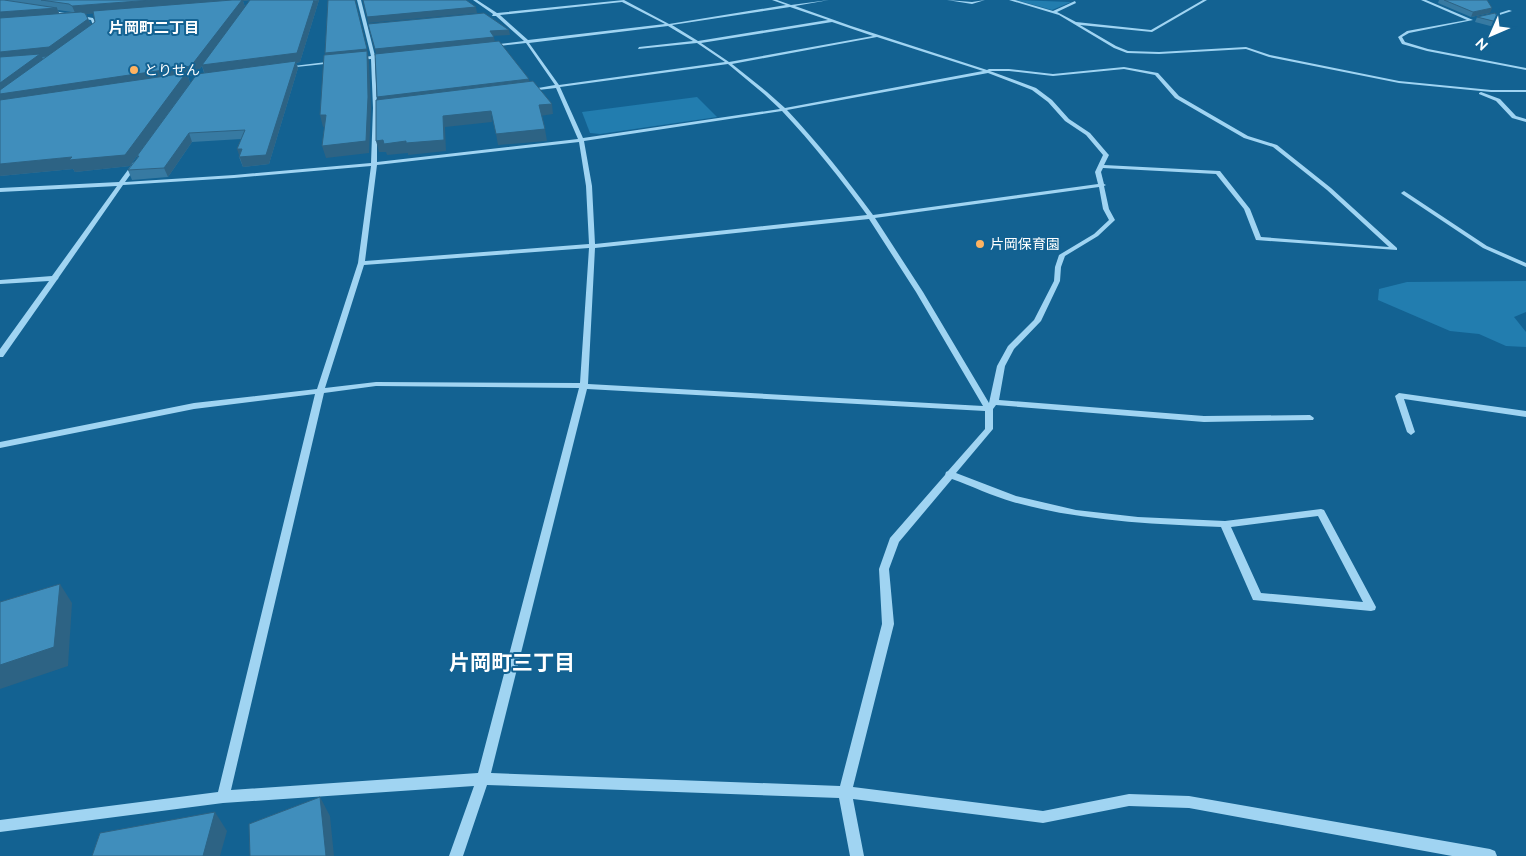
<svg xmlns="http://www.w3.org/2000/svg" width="1526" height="856" font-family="Raleway,'Noto Sans JP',sans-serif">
<rect width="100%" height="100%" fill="#136292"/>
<g fill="#227daf">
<polygon points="1016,0 1071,2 1052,10"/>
<polygon points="697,97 717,117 600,134 590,133 582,112"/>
<polygon points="1526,281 1526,312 1514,317 1526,332 1526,347 1506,346 1479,334 1450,331 1378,300 1379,289 1407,282"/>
</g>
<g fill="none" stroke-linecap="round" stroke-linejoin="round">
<g fill="#a0d4f2" fill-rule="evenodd">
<path d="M357,0H361L375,56L386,55L388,56L375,58L377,108V162L578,139L556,88L529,91L527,90L555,85L526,43L490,47L491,45L524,41L496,16H492L493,14L473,0H477L497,13L624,0L669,24L786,5L772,0H777L791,5L829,0L795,6L851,26L987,70L989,69H1009L1053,74L1124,67L1158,73L1179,96L1248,136L1277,145L1331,188L1397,248V250L1256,240L1244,209L1216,174L1103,168L1101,172L1104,184L1106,185L1104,186L1109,209L1115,220L1098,236L1065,256L1061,267L1060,281L1041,321L1014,349L1005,366L999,400L1204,416L1310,415L1314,418L1313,420L1204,422L996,405L993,409V429L956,473L1016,496L1076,510L1138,517L1225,521L1321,509L1324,510L1376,607L1375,610L1371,611L1253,600L1221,527C1151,524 1081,521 1013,502C992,496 972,486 952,479L899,542L889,569L894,624L853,787L1043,811L1129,794L1189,796L1490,849L1495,851L1497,856H1452L1189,808L1129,806L1043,823L853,799L864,856H850L839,798L487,785L463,856H449L474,786L223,803L0,832V820L218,792L315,394L194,409L0,448V442L194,403L317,389L358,263L371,166L234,178L123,185L59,277L58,279L57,280L3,357H0V349L49,281L0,284V280L52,276L117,186L0,192V188L119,182L133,163L135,162L138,164L125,182L234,175L371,163L373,108L371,59L357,60L355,59L371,56ZM622,2L665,24L528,40L500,15ZM790,7L828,20L698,41L672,25ZM832,22L873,36L729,62L701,43ZM668,26L693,41L639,47L638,49L697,43L725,62L559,85L529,43ZM877,37L983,71L785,108L767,92L732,64ZM728,64L764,94L780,109L583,138L560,87ZM1124,69L1155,75L1175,98L1244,138L1273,147L1327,190L1389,247L1261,237L1250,209L1220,171L1104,165L1109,155L1108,154L1090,133L1069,119L1052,100L1036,88L990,71H1009L1053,76ZM988,73L1032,90L1048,102L1065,121L1086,135L1103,155L1095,172L1098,184L873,215C846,178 818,143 787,110ZM782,111C813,144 841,179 867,215L595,244L592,186L584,141ZM579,142L586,186L589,244L365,261L377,165ZM1099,187L1103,209L1109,220L1094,234L1059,255L1055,267L1054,281L1034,320L1008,346L997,366L989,403L923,292L875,218ZM869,219L916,292L983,406L588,384L595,248ZM589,248L580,383L376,382L325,388L364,265ZM376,386L579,388L478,773L231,790L324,393ZM587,389L985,411V429L948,471L946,472L945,475L890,538L879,569L882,624L840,786L491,773ZM1318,516L1363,602L1261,593L1231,527Z"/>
<polygon points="947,0 972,2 985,0 972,4"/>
<polygon points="1009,0 1015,0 1053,11 1075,1 1076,3 1057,12 1076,22 1151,30 1203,0 1207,0 1152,32 1080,25 1116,46 1128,51 1159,52 1246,47 1270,55 1399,81 1491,90 1526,90 1526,92 1491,92 1399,83 1269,57 1246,49 1159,54 1127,53 1114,48 1059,15"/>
<polygon points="1421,0 1426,0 1473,20 1409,33 1402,37 1405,42 1428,49 1526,68 1526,70 1427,51 1402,44 1398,37 1407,31 1467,20"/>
<polygon points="48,10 93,18 98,28 93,32 91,32 94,28 91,20 47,12"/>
<polygon points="1509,10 1512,11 1487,19 1484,18"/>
<polygon points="335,61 334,63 287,68 285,67"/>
<polygon points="1481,92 1500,99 1516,116 1526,119 1526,122 1512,118 1496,101 1479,94 1479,93"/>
<polygon points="1404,191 1487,246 1526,263 1526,267 1483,248 1402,194 1401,193"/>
<polygon points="1399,393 1526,411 1526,417 1404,399 1415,432 1411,435 1407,432 1395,396"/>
</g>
</g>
<g fill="#377aa2" fill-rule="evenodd">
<path d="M0,0H319L300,62L296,63L298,68L269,164L243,167L239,157L241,139L192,142L168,177L132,180L128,170L138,158L137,156L130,166L75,172L73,169L0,176ZM250,0L245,7L243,1ZM58,10L72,12L59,13ZM93,13L95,22L91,25L86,14ZM202,66L204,73L145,146L190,83L188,76L195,75Z"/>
<polygon points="1439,0 1487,0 1490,13 1471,17 1438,3"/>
<polygon points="1477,17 1501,23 1498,28 1475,22"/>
</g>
<g fill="#2d6384">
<polygon points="152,0 250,0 243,1 245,7 319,0 300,62 296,63 298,68 269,164 243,167 237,149 242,149 266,155 205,74 202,66 195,75 188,76 190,83 137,156 139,156 141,165 137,156 130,166 75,172 73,169 0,176 0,164 72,157 125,155 0,106 0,52 88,19 92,27 53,56 42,57 45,63 241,1 76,15 72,6"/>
<polygon points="476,7 477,13 368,23 367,17"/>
<polygon points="57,8 60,16 0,21 0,12"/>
<polygon points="1492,8 1490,13 1471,17 1473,12"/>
<polygon points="509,30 510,35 491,36 490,31"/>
<polygon points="494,37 495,42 376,54 375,49"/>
<polygon points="367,49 369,61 371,108 369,153 326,158 322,146 366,141 327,60 325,53"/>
<polygon points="529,79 530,86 379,104 377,97"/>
<polygon points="552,104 553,114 540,116 539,105"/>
<polygon points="491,111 492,122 445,127 446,151 408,155 408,153 387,155 386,152 379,152 376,141 383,140 406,141 443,116"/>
<polygon points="320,115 326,115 329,126 323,127"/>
<polygon points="545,129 547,141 498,145 496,134"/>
<polygon points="189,133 192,142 168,177 164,168"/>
<polygon points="60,584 72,603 68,666 0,689 0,665"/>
<polygon points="320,797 330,816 334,856 326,856"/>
<polygon points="215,812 227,831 220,856 203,856"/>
</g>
<g fill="#408ebc" stroke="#2d6384">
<polygon points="0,0 4,0 57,8 0,12"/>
<polygon points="41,0 152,0 72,6 69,4"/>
<polygon points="232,0 242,0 191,66 0,94 0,90 95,22 93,11"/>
<polygon points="250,0 314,0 297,53 202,65"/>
<polygon points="328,0 355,0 367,49 325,53"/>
<polygon points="363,0 466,0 476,7 367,17"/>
<polygon points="1444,0 1487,0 1492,8 1473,12"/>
<polygon points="81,12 85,13 88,19 49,47 0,52 0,18"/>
<polygon points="484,13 509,30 490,31 494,37 375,49 368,24"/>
<polygon points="1495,13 1501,23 1477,17"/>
<polygon points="499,41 529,79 377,97 375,54"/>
<polygon points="367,51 368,97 366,141 322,146 326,115 320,115 324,55"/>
<polygon points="40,54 0,83 0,57"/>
<polygon points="296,61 266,155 239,157 242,149 237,149 245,130 189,133 164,168 128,170 139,156 137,156 197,74"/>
<polygon points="186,73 125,155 69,160 72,157 0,164 0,100"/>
<polygon points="533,81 552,104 539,105 545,129 496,134 491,111 443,116 444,140 406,143 406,141 384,144 383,140 376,141 376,100"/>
<polygon points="60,584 54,647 0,665 0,602"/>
<polygon points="320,797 326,856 250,856 249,824"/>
<polygon points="215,812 203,856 92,856 100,833"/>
</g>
<g fill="#ffb361" stroke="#136292" stroke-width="2">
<circle cx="134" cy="70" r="5"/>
<circle cx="980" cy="244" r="5"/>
</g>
<g text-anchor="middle" stroke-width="4" stroke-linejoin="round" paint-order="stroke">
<g font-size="14" fill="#fff" stroke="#136292" text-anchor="start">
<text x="144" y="75">とりせん</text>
<text x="990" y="249">片岡保育園</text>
</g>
<g font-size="15" font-weight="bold" fill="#fff" stroke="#136292">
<text x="154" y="33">片岡町二丁目</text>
</g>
<g font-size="21" font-weight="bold" fill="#fff" stroke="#136292">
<text x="512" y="670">片岡町三丁目</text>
</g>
</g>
<g transform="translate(1491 35) rotate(225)" stroke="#136292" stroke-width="4" paint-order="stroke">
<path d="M0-4L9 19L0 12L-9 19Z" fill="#ffffff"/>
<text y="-8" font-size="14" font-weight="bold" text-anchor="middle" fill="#ffffff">N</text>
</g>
</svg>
